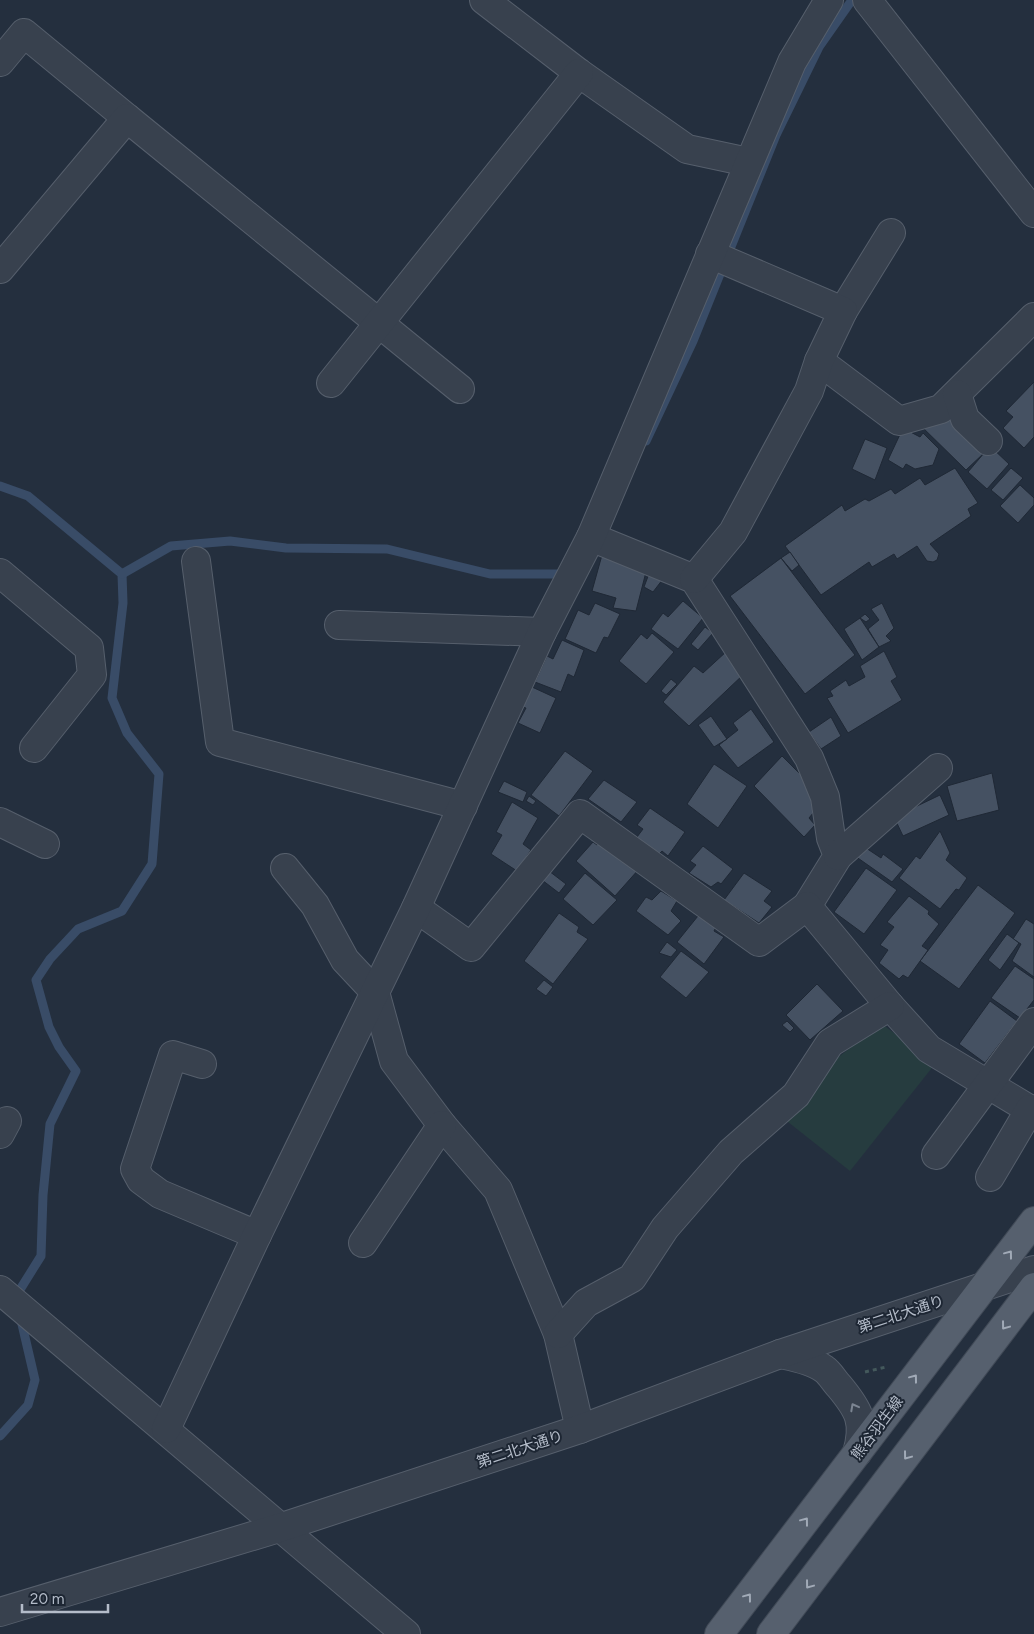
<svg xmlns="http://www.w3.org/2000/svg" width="1034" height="1634" font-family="Figtree,'Noto Sans JP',sans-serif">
<rect width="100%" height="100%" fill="#242f3e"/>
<polygon fill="#263c3f" points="882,1024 935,1064 850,1171 783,1118 820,1071"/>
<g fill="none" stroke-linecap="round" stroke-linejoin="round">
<g stroke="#394c67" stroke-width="9">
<polyline points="646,441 693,341 776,135 819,47 852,0"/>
<polyline points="0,486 28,496 122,574 123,603 112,698 127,733 159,774 152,864 122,911 78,929 50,959 36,980 49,1027 59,1047 76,1071 50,1124 43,1195 41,1256 21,1288"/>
<polyline points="122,574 171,546 230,541 286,548 387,549 490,574 568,574"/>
<polyline points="0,1436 28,1405 35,1380 21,1320"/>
</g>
</g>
<g fill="#455162" stroke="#1f2835">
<polygon points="1034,382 1034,437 1024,448 1003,428 1013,417 1006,411"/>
<polygon points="944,412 984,453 966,470 918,423"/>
<polygon points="903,428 920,437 923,433 939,449 933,465 915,469 906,464 903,469 888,460"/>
<polygon points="865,439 887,448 875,480 852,469"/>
<polygon points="990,446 1009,464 987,489 968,472"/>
<polygon points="955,468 978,503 968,509 971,516 930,544 939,554 937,560 933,562 927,561 917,546 897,559 894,554 872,567 869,562 821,595 785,546 842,505 845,511 865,499 869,501 891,489 895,494 920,478 925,485"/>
<polygon points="1011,468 1023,478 1003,500 991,490"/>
<polygon points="1020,485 1034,498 1034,505 1018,523 1000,506"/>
<polygon points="790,552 799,565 792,571 781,558"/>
<polygon points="602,555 647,568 636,611 613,608 616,598 592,591"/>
<polygon points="781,558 855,655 805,694 730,596"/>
<polygon points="650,571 663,579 653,592 644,587"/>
<polygon points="683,601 703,618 678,649 651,629 663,613 668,617"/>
<polygon points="595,603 620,614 608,638 604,637 596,653 565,639 578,610 589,615"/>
<polygon points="882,603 894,628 886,636 891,641 879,647 868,629 879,620 871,609"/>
<polygon points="865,614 870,619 866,622 860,618"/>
<polygon points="860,618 879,647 862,660 844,629"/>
<polygon points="705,627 713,633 698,650 691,644"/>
<polygon points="652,633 674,652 646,684 619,661 641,634 647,639"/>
<polygon points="562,640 584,650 574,677 568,674 561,692 535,682 547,656 553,659"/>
<polygon points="727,651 745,673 689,726 663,702 694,666 703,673"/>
<polygon points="884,651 897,677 891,681 902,700 848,733 827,698 833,696 830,691 846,680 849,686 865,677 860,666"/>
<polygon points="671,679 677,684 666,695 661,691"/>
<polygon points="532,687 556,698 540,733 518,723 526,708 522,707"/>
<polygon points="751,709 774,742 738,768 719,745 738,730 733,723"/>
<polygon points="711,716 727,739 714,747 698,725"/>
<polygon points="831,717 841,736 821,749 809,732"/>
<polygon points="565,751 593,771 559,816 531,795"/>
<polygon points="782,756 814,788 809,795 818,807 809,818 815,825 804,837 754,786"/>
<polygon points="714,764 747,786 718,828 687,804"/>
<polygon points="992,773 999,810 957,821 947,786"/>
<polygon points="604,780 637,802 621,822 588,799"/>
<polygon points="504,781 527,792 523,802 498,792"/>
<polygon points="940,795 949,815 903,836 894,817"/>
<polygon points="529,796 536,801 533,805 526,801"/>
<polygon points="512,802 538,818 523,844 531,850 517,871 491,854 502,835 496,832"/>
<polygon points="650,808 685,832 668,856 662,851 657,856 637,837 643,829 637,825"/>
<polygon points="940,831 950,853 946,860 967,878 959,890 956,889 940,909 899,878 916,856 920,859"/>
<polygon points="603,838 639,869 615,896 576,861 593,842 597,845"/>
<polygon points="703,846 733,869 721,884 718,882 711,887 689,873 696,865 690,861"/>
<polygon points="863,846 881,858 883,854 903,869 892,882 855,856"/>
<polygon points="866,868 897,890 864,934 834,912"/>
<polygon points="549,871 566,884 559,893 542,880"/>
<polygon points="585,873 617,900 593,925 563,899"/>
<polygon points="744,873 772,891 764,901 772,907 759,923 724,900"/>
<polygon points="978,885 1015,913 959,989 920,961"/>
<polygon points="661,891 677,901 671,911 681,921 668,935 636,911 646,897 652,900"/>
<polygon points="909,896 929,911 928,914 939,924 922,946 928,950 908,978 903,975 899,979 879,963 888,950 880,945 894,927 887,922"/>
<polygon points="702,911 718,923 714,931 724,937 704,964 677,942"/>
<polygon points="559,913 579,927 577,932 588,939 553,984 524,961"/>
<polygon points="1026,919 1034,924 1034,977 1012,961 1021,944 1013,939"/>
<polygon points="1007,934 1019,943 1000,970 988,960"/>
<polygon points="667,942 677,950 671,957 659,953"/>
<polygon points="681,951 709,972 686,998 660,977"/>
<polygon points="1015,966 1034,979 1034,1000 1020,1018 991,998"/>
<polygon points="544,980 553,987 546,996 536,989"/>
<polygon points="817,984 843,1011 810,1040 786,1015"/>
<polygon points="990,1001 1017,1021 985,1063 959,1044"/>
<polygon points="787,1021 794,1028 790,1032 782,1025"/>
</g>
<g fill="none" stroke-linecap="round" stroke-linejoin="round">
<g stroke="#565f6c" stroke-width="30">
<g id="minor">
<polyline points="484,0 579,73 687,149 748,162"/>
<polyline points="867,0 1034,213"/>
<polyline points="0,62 24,33 127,118"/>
<polyline points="0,269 127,118 460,389"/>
<polyline points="843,311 891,233"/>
<polyline points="819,361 899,421 941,409 1034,317"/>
<polyline points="331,383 579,73"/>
<polyline points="957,394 965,419 988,441"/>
<polyline points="591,537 694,579 809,758 825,797 831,838 838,856 807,906"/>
<polyline points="196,561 220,742 463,806"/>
<polyline points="0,573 89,648 92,675 34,748"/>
<polyline points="694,579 733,532 809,391 819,361 843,311 710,254"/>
<polyline points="339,625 542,632"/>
<polyline points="0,822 45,844"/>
<polyline points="838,856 938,768"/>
<polyline points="285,868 315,905 345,960 375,992 394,1061 442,1125 498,1190 558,1334 580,1429"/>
<polyline points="416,908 471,947 580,814 759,942 807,906 890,1006 929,1049 1034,1112"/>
<polyline points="202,1064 173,1055 135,1169 141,1180 160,1194 257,1235"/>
<polyline points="0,1134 7,1121"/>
<polyline points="936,1155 1034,1022"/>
<polyline points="990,1177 1030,1109"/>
<polyline points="363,1243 442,1125"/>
<path d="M0,1290C136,1404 270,1520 406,1634"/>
<polyline points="558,1334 586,1303 632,1278 665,1228 731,1152 796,1095 830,1043 890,1006"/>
<path d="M780,1354C794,1357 812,1360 824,1369C830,1373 834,1381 839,1386C859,1410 866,1422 857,1453"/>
<polyline points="166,1429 257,1235 416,908 542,632 591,537 792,62 829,0"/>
<polyline points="0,1612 279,1528 580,1429 780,1354 1034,1270"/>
</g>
</g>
<g stroke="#414a57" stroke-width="30">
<g id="major">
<polyline points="719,1634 1034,1221"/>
<polyline points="771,1634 1034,1287"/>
</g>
</g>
<polyline stroke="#44595c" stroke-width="3" stroke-dasharray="4 4" stroke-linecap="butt" points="865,1372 886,1367"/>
<use href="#minor" stroke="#38414e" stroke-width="28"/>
<use href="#major" stroke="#56606e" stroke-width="28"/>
</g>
<defs><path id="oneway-chevron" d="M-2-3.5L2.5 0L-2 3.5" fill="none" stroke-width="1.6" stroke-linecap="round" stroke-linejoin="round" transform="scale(1.25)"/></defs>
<g stroke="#a1aab7">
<use href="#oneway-chevron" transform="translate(1009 1254) rotate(-53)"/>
<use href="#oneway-chevron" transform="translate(1005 1326) rotate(127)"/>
<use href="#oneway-chevron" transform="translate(914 1378) rotate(-53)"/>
<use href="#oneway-chevron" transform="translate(907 1456) rotate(127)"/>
<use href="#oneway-chevron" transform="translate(805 1521) rotate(-53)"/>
<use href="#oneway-chevron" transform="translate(809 1585) rotate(127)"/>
<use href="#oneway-chevron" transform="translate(748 1597) rotate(-53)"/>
</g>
<use stroke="#7c8592" href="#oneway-chevron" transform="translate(854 1407) rotate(-118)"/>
<g text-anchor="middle" stroke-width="4" stroke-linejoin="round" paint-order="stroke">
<g font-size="15" fill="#b4bcc9" stroke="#1d2633">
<text transform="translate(901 1314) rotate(-18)" y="5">第二北大通り</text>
<text transform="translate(877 1428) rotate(-53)" y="5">熊谷羽生線</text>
<text transform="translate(520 1449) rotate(-18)" y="5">第二北大通り</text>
</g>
</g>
<path d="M22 1604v8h86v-8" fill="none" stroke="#b4bcc9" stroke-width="2.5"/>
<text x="30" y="1604" font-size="15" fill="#b4bcc9" stroke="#1d2633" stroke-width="4" paint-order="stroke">20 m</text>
</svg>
